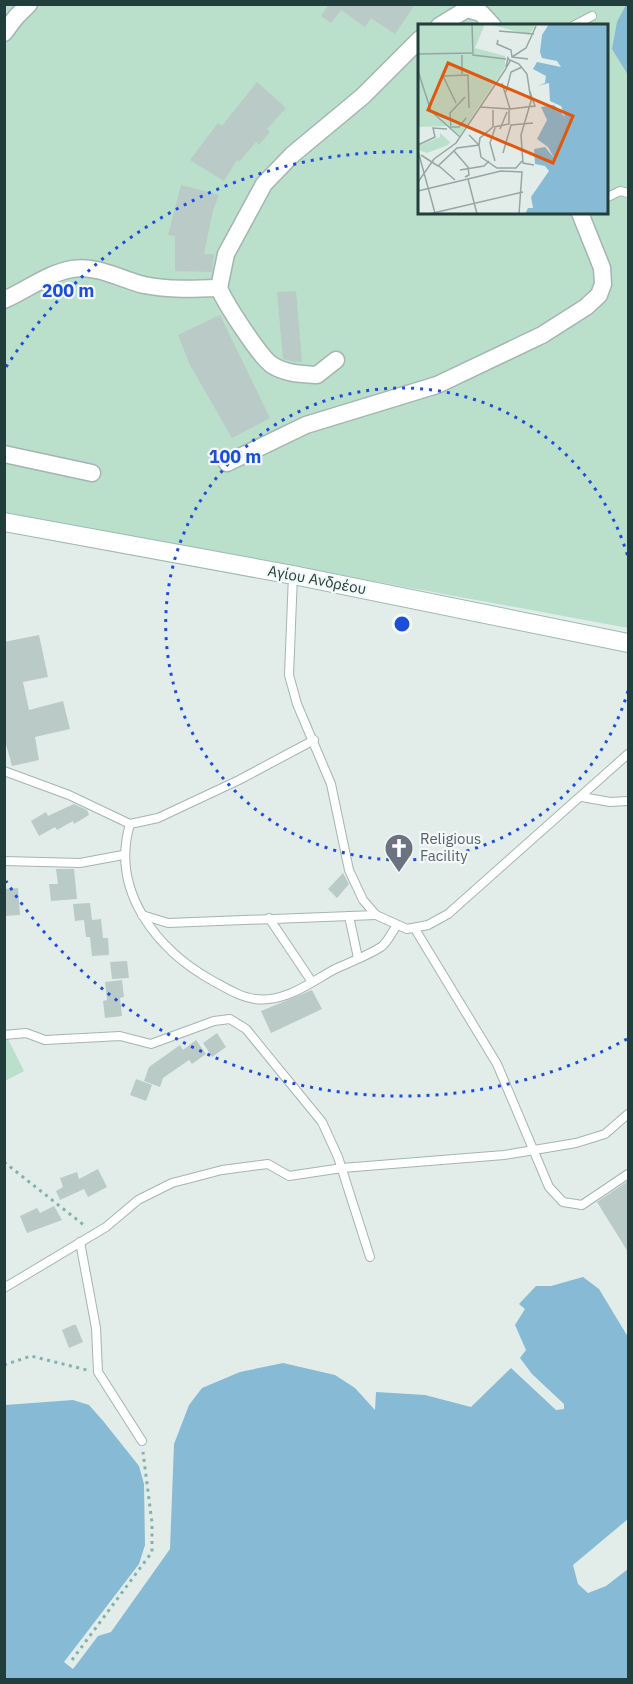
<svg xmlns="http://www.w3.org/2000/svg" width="633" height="1684" font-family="'IBM Plex Sans',sans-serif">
<rect width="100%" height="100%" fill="#e2edea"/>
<g fill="#badfcb" fill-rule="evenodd">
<path d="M4,5H628V628L5,513ZM420,26H608V213H420Z"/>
<polygon points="8,1039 24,1071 5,1081 5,1040"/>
</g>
<g fill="#87bad4">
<polygon points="626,5 628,5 628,75 612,49 617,22"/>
<polygon points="583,1277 599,1289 628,1337 628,1519 573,1565 578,1584 588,1593 606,1586 628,1569 628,1679 5,1679 5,1405 73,1400 89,1405 104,1422 139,1466 144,1484 145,1545 139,1564 64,1662 73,1669 98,1636 111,1632 170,1549 174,1444 189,1405 202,1388 240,1372 283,1363 335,1375 355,1388 375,1410 376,1392 425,1395 471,1407 511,1368 556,1410 564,1409 564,1404 532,1374 520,1358 526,1350 515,1325 525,1309 519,1304 536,1286 551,1286"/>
</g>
<g fill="#bacac6">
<polygon points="329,4 415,4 395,34 371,18 365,27 341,10 331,23 321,16"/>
<polygon points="257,82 286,108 267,129 270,132 259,145 256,142 239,162 237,160 224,181 190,160 218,123 222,126"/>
<polygon points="181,185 219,195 213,210 204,254 214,254 212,272 175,271 175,236 168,235"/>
<polygon points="296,291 302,362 295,362 283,359 277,292"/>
<polygon points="220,315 270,418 232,438 190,365 178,335"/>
<polygon points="39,635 48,677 23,682 29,710 63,701 70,729 35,737 39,760 12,766 4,737 4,642"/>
<polygon points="74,804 87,810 89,815 74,824 73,821 57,830 55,827 39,836 31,821 46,812 48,816"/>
<polygon points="56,869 74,869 77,899 51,901 49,884 58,884"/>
<polygon points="343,873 349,884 337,898 328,889"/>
<polygon points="18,888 20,915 4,916 4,889"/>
<polygon points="90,903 92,920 101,919 103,938 108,938 109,955 92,956 90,937 86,937 84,920 75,921 73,904"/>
<polygon points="127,961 129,978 112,979 110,962"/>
<polygon points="122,980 124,997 120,998 122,1016 105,1018 103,1001 107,1000 105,982"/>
<polygon points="312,990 322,1009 271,1033 261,1011"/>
<polygon points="217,1033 226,1047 212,1057 203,1043"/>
<polygon points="196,1040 206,1054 192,1064 189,1060 163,1078 160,1087 144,1081 149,1067 180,1045 183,1050"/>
<polygon points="136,1079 152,1085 146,1101 130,1095"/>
<polygon points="98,1169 107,1187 88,1197 84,1189 60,1200 56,1191 63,1187 60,1178 77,1172 79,1179"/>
<polygon points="628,1181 628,1252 597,1202"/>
<polygon points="54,1206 62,1220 27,1233 20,1216 37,1208 40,1213"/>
<polygon points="73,1325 76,1325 83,1342 69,1348 62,1330"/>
</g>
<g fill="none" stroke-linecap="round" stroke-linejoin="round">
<g stroke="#a4b5b2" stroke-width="10">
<g id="lane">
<polyline points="573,26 592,16"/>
<polyline points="608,197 620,191 628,193"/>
<polyline points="293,575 289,675 297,704 331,784 349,870 363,900 376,915 407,929 428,925 448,914 628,754"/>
<polyline points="4,771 69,795 130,824 158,818 239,780 314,740"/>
<polyline points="582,797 610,802 628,801"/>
<path d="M130,824C110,891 157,950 213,981C226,988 240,997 255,999C285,1003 311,982 335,969C350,962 367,956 381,947C388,942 392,932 397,925"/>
<polyline points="4,861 80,863 123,855"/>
<polyline points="142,915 168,923 376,915"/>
<polyline points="349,916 358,958"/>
<polyline points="269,918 312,982"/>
<polyline points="415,929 497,1064 549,1187 563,1202 582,1205 628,1174"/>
<polyline points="4,1035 26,1033 45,1040 120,1036 151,1044 214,1021 230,1019 246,1029 322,1122 338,1157 370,1257"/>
<polyline points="80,1242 96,1328 98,1372 142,1441"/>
<polyline points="4,1288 106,1227 138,1200 172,1183 222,1170 268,1164 289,1176 342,1168 504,1155 576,1143 605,1134 628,1114"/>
</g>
</g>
<g stroke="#a4b5b2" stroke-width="19">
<g id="street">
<polyline points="439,26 467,9 481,13 493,26"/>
<polyline points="4,33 16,17 29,4"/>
<polyline points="219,288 226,254 264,184 292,155 363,96 420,39"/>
<path d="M4,300C27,290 48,273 72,269C98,265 120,279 144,285C169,290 194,289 219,288C225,303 260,357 272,365C286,374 302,374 317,375L336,360"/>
<polyline points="4,454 92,473"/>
<polyline points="227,463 306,425 437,385 542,335 586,307 599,295 603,284 602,268 580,213"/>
</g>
</g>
<g stroke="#9fb9b5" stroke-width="20">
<polyline id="secondary" points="4,522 293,575 628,643"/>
</g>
<g stroke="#81b2ab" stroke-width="3" stroke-dasharray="3 4.5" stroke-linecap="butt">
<polyline points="4,1162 85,1226"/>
<polyline points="4,1365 31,1356 87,1370"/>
<polyline points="72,1660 152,1552 152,1523 143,1452"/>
</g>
<use href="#lane" stroke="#fff" stroke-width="8"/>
<use href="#street" stroke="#fff" stroke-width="16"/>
<use href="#secondary" stroke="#fff" stroke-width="18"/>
</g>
<g fill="none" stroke="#1d4ed8" stroke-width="3" stroke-dasharray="3 6">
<path d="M628 691A236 236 0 1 1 628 557"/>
<path d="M627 1039A472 472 0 0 1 6 881M6 367A472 472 0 0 1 418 152"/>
</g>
<defs>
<g id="church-pin" transform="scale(1.5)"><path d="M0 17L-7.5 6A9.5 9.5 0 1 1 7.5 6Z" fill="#6b7280" stroke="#f2f9f7"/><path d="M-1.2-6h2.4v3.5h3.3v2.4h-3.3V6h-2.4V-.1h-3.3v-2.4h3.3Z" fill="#fff"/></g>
</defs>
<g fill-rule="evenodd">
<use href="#church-pin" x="399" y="848"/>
</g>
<g text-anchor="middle" stroke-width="4.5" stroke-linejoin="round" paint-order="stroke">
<g font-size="15" fill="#213e3c" stroke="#f2f9f7">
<text transform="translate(317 580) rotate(11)" y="5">Αγίου Ανδρέου</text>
</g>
<g font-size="15" fill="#5b616d" stroke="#f2f9f7" text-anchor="start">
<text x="420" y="844">Religious<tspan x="420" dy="17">Facility</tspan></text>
</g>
</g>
<g transform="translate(418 24)">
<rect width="190" height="190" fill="#e2edea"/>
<path d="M0,0H67L57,24L87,32V43L42,111L30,102L0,103ZM71,0H118L111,11ZM22,109L32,118L30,121L9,129L0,126V122L22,113Z" fill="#badfcb"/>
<path d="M131,0H190V190H107L110,184H115L113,173L131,147L127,142L117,140L116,125L127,123L136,134L130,123L119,115L129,96L123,83L136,81L147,93L143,82L132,77L131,59L119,62L127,59L128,52L115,45L119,38L143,43L139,37L124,34L122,28L124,11Z" fill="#87bad4"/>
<path fill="none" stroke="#95a7a4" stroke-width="1.5" d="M54,0L55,31L88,35M81,7L116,10M80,16L79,20L93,26L94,33L110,35M0,30L54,29M94,33L108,24L118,2M92,36L101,40L109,50L113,77L103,111L105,139L116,141M0,47L13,87L42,113M44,50V31M88,68L93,48L104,43M38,79L25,52L50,51L51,84M62,83L92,85L84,59M92,85L117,82L111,65M34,103H41L48,94M76,103L91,100V86M33,104L32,89L47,73M82,105L89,88M51,111L61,121L63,133L79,144H98L104,137M0,121L17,113L15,104L29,105M0,127L17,189M36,127L50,143L51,151L47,153M85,129L93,101L115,99M3,131L20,142L39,124L61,121L62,114L75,103V86M77,137L72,119L77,104M21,142L37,156M42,146L66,142L71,137M50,155L59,190M0,158L16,135L38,119L87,46L92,37L90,34L88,43M0,167L83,147L104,148L101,190M11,190L105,168"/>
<path fill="#de580e" fill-opacity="0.15" stroke="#de580e" stroke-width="3" d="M30,39L155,92L135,139L10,86Z"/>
<rect width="190" height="190" fill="none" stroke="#213e3c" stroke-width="3"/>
</g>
<circle cx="402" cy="624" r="9" fill="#1d4ed8" stroke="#f2f9f7" stroke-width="3"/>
<g font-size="18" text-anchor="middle" font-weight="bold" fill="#1d4ed8" stroke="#f2f9f7" stroke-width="4.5" stroke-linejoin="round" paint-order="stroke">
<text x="68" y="297">200 m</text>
<text x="235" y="463">100 m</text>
</g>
<rect width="633" height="1684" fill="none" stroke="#213e3c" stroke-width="12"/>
</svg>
